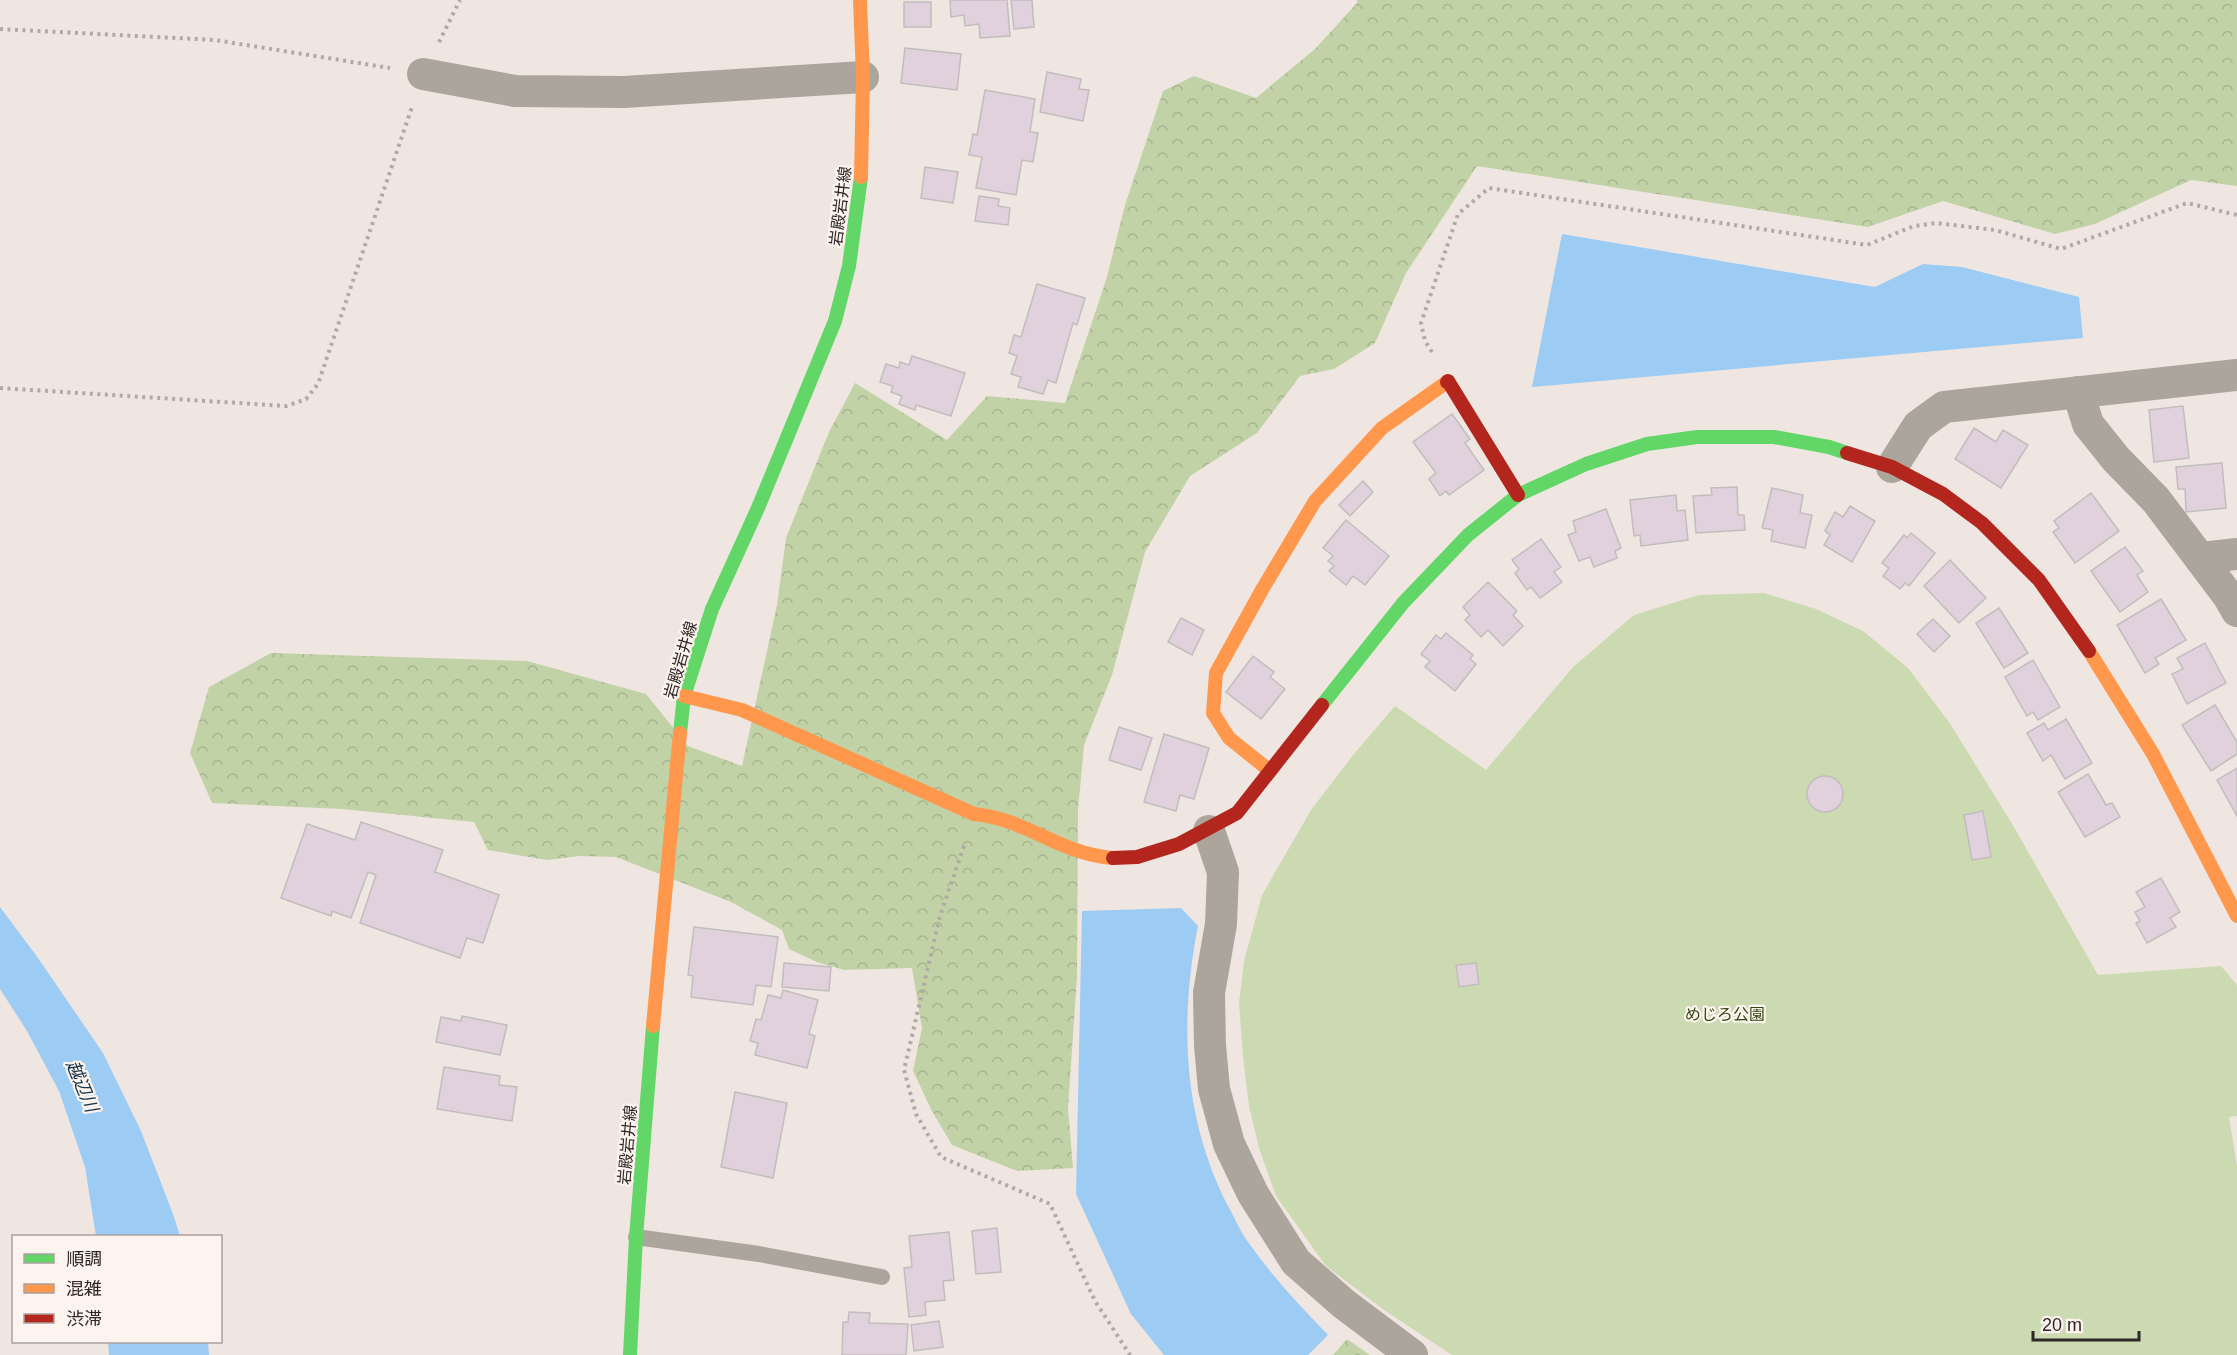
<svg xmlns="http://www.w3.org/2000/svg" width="2237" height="1355" font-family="Helvetica,'Noto Sans JP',sans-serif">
<defs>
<pattern id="forest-crowns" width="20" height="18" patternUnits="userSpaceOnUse" patternTransform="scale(1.5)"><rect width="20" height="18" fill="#c1d2a6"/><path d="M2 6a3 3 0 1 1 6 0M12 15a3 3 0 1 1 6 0" fill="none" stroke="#a6b48f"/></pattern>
</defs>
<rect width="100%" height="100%" fill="#efe6e2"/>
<g fill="url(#forest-crowns)">
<polygon points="1357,0 2237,0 2237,186 2191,180 2095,224 2055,234 1943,201 1868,227 1477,166 1406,273 1375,343 1334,369 1300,376 1257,433 1190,476 1145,552 1112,675 1084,745 1078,810 1077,977 1068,1108 1073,1168 1017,1171 952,1145 932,1111 913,1071 922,1028 912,968 844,970 817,962 789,949 782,930 731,902 616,857 580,856 547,860 488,850 474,822 342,809 212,803 190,753 209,687 271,653 527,661 646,694 688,746 742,766 777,605 786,538 829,432 855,383 947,440 987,396 1065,403 1107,277 1125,205 1163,91 1194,76 1256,98 1315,49 1357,3"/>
<polygon points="1347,1339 1370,1355 1333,1355"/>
</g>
<polygon fill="#cbdab1" points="1764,593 1816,609 1863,631 1908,668 1949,722 2014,827 2098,975 2221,966 2237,985 2237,1116 2229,1117 2237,1166 2237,1355 1452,1355 1384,1310 1326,1266 1276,1196 1259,1148 1249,1106 1243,1057 1239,1003 1244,961 1262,895 1311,810 1354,754 1395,706 1486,770 1573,667 1634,615 1699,595"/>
<g fill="#9ccbf4">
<polygon points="1562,234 1875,287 1923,264 1962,267 2079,297 2083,338 1532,387"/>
<polygon points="0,907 38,958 103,1053 141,1131 173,1214 180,1236 96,1236 85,1167 59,1091 27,1031 0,989"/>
<path d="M1181,908L1198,926C1179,1021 1183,1119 1228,1206C1235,1218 1240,1231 1248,1242C1272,1276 1300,1306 1328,1335L1308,1355H1164L1131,1314L1076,1194L1082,911Z"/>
<polygon points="108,1342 208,1342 209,1355 109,1355"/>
</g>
<g fill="#e0d1dd" stroke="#c2bdbd" stroke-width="1.5">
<polygon points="950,0 1007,0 1010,36 980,38 979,24 965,26 964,15 951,17"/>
<polygon points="1011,0 1032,0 1034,27 1014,29"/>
<rect x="904" y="2" width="27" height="25"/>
<polygon points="905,48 961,54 957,90 901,83"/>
<polygon points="1047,72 1081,79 1079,89 1089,90 1083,121 1040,112"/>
<polygon points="985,90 1035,99 1030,132 1038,133 1033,162 1022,160 1016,195 976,188 982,157 969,155 973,134 977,135"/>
<polygon points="925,167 958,172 953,203 921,198"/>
<polygon points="979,196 999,199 998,206 1010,208 1008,225 975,221"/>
<polygon points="1037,284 1085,298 1077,325 1073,323 1056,383 1048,380 1043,394 1018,387 1021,377 1011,374 1017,356 1009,353 1014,335 1021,337"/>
<polygon points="912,356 965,373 951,416 916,405 915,410 899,404 902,396 891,392 893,386 880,382 886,364 899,368 900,362 909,365"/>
<polygon points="2183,406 2189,458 2154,462 2149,410"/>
<polygon points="1452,414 1470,439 1465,443 1484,470 1449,495 1446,491 1440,496 1429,479 1436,473 1413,442"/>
<polygon points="1974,428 1996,442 2003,430 2028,445 2001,488 1955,459"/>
<polygon points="2222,463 2226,508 2186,512 2185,489 2178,489 2176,467"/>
<polygon points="1363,481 1373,492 1350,516 1339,505"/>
<polygon points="1737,487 1738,515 1744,515 1745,530 1696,533 1693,496 1712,495 1711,488"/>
<polygon points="1772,488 1803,495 1800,513 1812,515 1805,548 1771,541 1773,530 1762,528"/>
<polygon points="2091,493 2119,531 2075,563 2053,532 2059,528 2054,521"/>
<polygon points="1676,495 1677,511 1685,510 1688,540 1641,546 1640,535 1634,536 1630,500"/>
<polygon points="1850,506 1875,521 1852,562 1824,545 1830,535 1825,531 1835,512 1843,517"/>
<polygon points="1606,509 1621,548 1615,551 1617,558 1594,567 1590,557 1579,561 1568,535 1576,532 1573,521"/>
<polygon points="1346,520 1389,556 1365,585 1353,576 1346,585 1329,571 1334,566 1328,561 1333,556 1323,548"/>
<polygon points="1911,533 1935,553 1909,586 1905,583 1900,589 1883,576 1889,568 1882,563 1904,535 1907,538"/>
<polygon points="1541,539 1561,567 1554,572 1562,582 1540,598 1531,587 1527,590 1515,573 1519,569 1512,560"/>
<polygon points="2125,547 2143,571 2137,575 2148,592 2120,612 2091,571"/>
<polygon points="1950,560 1986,598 1959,623 1924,586"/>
<polygon points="1488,582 1517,611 1513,615 1523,626 1503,646 1488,630 1481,637 1465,620 1470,615 1463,607"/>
<polygon points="2161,599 2186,640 2155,658 2159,664 2145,673 2117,625"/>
<polygon points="1999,608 2028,653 2004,668 1976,623"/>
<polygon points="1181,618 1204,630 1192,655 1168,642"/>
<polygon points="1933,619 1950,636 1934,652 1917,634"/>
<polygon points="1446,633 1473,655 1470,659 1476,664 1455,691 1425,667 1430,661 1421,654 1436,635 1441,639"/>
<polygon points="2205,643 2226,683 2187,704 2172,674 2183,669 2177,658"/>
<polygon points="1253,656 1274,672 1270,677 1285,689 1261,719 1226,692"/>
<polygon points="2033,660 2060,707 2038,720 2033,712 2027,716 2005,677"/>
<polygon points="2215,705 2237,742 2237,754 2211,771 2182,725"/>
<polygon points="2066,719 2092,763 2065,779 2051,755 2043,761 2027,733 2044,723 2048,730"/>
<polygon points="1119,727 1152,738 1141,770 1109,760"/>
<polygon points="1164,734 1209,748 1194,799 1180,795 1176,811 1144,802"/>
<polygon points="2237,768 2237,816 2217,780"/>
<polygon points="2088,774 2106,805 2112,803 2120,817 2085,837 2058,792"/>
<circle cx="1825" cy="794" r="18"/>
<polygon points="1983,811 1991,857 1972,860 1964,815"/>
<polygon points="361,822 443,850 435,872 499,895 483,943 467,938 460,958 360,923 376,875 368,872 351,918 332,911 331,916 281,898 307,824 355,840"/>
<polygon points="2161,878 2180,912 2170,918 2176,927 2147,943 2136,923 2140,921 2135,912 2145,907 2136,892"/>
<polygon points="694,927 778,937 771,987 756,985 753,1005 691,997 693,976 688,975"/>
<polygon points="784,963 831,967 829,991 782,987"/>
<polygon points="1476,963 1479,984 1459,987 1456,965"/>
<polygon points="783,990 818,1000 809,1034 815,1036 807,1068 755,1055 758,1043 750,1041 756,1019 761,1020 768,995 781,998"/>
<polygon points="462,1016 507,1025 500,1055 436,1042 441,1017 461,1021"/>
<polygon points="444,1067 500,1076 499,1085 517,1087 512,1121 437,1109"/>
<polygon points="735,1092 787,1103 773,1178 721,1167"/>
<polygon points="997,1228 1001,1272 976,1274 972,1231"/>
<polygon points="949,1232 954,1280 943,1281 945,1300 925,1302 926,1315 909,1317 904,1268 912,1267 909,1236"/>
<polygon points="849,1312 870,1313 869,1323 908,1324 906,1355 842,1355 843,1322 848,1322"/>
<polygon points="939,1321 943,1347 914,1351 911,1325"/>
</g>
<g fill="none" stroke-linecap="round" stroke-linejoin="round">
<g stroke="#b0aaa3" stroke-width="4" stroke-dasharray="3 4.5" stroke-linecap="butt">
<polyline points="0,29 215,40 390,68"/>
<polyline points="439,42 460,0"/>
<polyline points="1432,352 1425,341 1421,323 1458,214 1489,188 1867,245 1914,226 1936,223 1995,230 2061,249 2187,203 2237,215"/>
<polyline points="0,388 286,406 306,399 318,384 413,104"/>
<polyline points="964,846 940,916 904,1070 916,1114 941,1157 1050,1204 1095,1301 1130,1355"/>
</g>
<polyline stroke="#aca59c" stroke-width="16" points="636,1237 759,1254 882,1277"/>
<g stroke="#aca59c" stroke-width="32">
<polyline points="423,74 515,91 624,92 863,77"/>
<polyline points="2078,392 2088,424 2116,459 2156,500 2229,597 2237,611"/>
<polyline points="1892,467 1918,426 1944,407 2237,375"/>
<polyline points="2201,558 2237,554"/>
<polyline points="1209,831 1223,872 1221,924 1209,993 1210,1045 1214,1089 1229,1144 1253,1194 1296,1262 1344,1304 1412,1355"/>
</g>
<g stroke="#63d668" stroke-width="14">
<polyline points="1322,705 1403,603 1468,535 1518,495 1586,464 1647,444 1697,437 1774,437 1829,447 1847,453"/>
<polyline points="680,733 684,696 712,609 758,508 835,321 849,266 861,177"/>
<polyline points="630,1355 636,1237 653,1026"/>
</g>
<g stroke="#ff974d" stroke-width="14">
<polyline points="860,0 863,77 861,177"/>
<polyline points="2089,651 2153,754 2237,916"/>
<path d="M684,696L742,710L974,814C1027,819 1059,854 1113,858"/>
<polyline points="1270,771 1229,738 1213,713 1216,673 1263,588 1315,501 1382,428 1447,382"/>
<polyline points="653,1026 680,733"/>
</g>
<g stroke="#b3261e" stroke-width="14">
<polyline points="1447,382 1448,381 1518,495"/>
<polyline points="1847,453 1892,467 1943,494 1982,523 2039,580 2089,651"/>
<polyline points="1113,858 1137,857 1179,844 1237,813 1322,705"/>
</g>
</g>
<g text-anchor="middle" stroke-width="4.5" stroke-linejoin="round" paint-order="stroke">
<g font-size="16" fill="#2d2725" stroke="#fdf3ef">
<text transform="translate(840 206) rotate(-83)" y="6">岩殿岩井線</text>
<text transform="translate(680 660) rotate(-74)" y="6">岩殿岩井線</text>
<text transform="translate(627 1145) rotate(-85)" y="6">岩殿岩井線</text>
</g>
<g font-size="16" fill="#304810" stroke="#fdf3ef">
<text x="1725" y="1020">めじろ公園</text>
</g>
<g font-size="18" font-style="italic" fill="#14334b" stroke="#fdf3ef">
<text transform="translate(82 1086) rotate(67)" y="6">越辺川</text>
</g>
</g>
<rect x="12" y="1235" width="210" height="108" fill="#fdf3ef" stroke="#aaa19e" stroke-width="1.5"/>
<rect x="24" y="1254" width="30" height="9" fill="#63d668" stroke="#aaa19e" stroke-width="1.5"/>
<text x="66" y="1265" font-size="18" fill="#2d2725">順調</text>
<rect x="24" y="1284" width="30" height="9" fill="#ff974d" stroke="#aaa19e" stroke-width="1.5"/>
<text x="66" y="1295" font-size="18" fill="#2d2725">混雑</text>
<rect x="24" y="1314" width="30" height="9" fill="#b3261e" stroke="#aaa19e" stroke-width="1.5"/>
<text x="66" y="1325" font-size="18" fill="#2d2725">渋滞</text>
<path d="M2033 1331v9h106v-9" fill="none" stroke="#2d2725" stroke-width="3"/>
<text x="2042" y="1331" font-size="18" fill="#2d2725" stroke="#fdf3ef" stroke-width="4.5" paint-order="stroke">20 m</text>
</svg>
